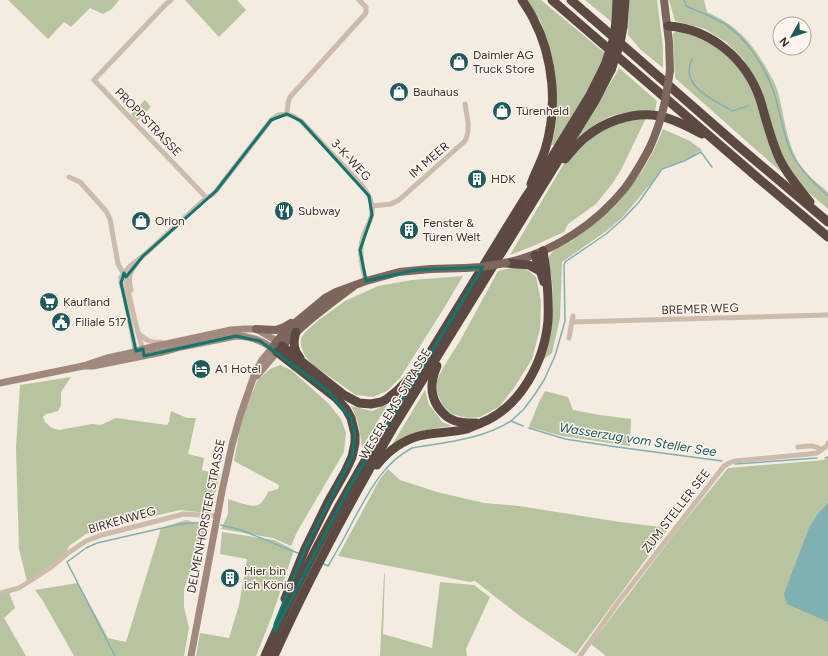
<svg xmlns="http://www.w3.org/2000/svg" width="828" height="656" font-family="Figtree,sans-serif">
<rect width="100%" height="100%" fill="#f4ebe1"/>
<g fill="#b8c4a0">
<polygon points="8,0 119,0 112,9 103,14 90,8 71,27 64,22 48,39"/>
<polygon points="185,0 237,0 246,10 219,37"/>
<polygon points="526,0 541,0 606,54 590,90 555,145 551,145 556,104 554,63 540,20"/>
<polygon points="585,0 613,0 613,23"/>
<polygon points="629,0 657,0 663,47 663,68 641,50 628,35"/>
<path d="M669,0H704L707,12C734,24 749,39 764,64C769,73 775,82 778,92C784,115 786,140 798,162C806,174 817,183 828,192V209L807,191L791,174L780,154L755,82L744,60L726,42L705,29L675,21Z"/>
<polygon points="678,31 710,41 729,56 745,77 755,97 772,152 780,171 675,78 673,33"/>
<path d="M619,68L657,101L655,111C640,113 624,111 611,116C593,123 581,137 569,150L614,77Z"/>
<polygon points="145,100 151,107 137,121 131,114"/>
<polygon points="646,118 621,170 612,184 596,204 568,224 564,232 533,246 510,255 563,165 574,151 587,139 612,124 629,120"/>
<polygon points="663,129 690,141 702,150 685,160 662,168 653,181 622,218 605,232 562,262 560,318 552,353 543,360 550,332 553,298 552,280 548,259 550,255 554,250 572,241 595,223 616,205 642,171 654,150"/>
<polygon points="516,267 529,271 536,277 541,301 540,329 532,359 514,388 499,407 480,417 467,418 452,414 442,405 437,392 436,382 443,368 461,339 498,271"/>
<polygon points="463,276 444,308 400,378 387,391 373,397 356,395 313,365 305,356 301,346 301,338 306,331 320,319 345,301 378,286 412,280"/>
<path d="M280,365L291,370L329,404L341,419L346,433L344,452L297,532L291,546L273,538L221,529L228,514V499C235,501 252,508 258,505C263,503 266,496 268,492L278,489L279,485L234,461L242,417L257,381L270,369Z"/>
<polygon points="71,377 61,392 61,405 58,411 51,413 46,414 43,417 45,422 52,428 59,430 92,424 101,425 116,418 167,425 169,422 171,411 187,418 196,418 188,454 204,458 202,470 220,475 211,513 205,513 180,510 104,528 86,534 69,546 65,555 27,581 19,549 16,448 20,385"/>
<polygon points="425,390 429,405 438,416 442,422 452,426 436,428 411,434 392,445"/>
<polygon points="545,391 568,397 573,410 600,415 631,419 630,446 562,436 529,427 539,402"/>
<path d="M388,404L362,448C360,432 359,420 351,406L372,411Z"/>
<polygon points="828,458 828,656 606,656 591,644 679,528 728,468 824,460"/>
<polygon points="388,469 400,480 437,492 484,503 519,506 620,522 669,528 576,654 520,616 475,581 470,582 338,556 380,479"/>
<polygon points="186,520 206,526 184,589 184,607 189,628 184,656 74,656 43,601 35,590 78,583 108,638 126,642 161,528"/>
<polygon points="222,532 274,540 294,550 272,616 256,656 196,656 200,633 229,638 239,605 247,559 220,554"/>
<polygon points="385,572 383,634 432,648 440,582 474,585 490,597 466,649 467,656 380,656 384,574"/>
<polygon points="9,592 15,608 4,618 26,656 0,656 0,594"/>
</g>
<polygon fill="#7fb0b2" points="828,503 828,622 787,604 784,594 809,528 817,515"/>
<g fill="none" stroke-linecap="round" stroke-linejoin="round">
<g stroke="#7fb0b2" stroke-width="1.5">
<path d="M684,0L686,6C699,11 712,17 725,24C748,39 767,70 775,96C781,115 783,136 792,154C801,171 814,183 828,196"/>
<path d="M692,59C679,87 714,99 732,111L748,106"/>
<polyline points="511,421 524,409 535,394 544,380 555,356 565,321 564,265 565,262 606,234 623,219 639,202 662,169 684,161 701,152 712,167"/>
<polyline points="529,428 565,439 617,447 722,461"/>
<polyline points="825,458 828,457"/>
<polyline points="735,464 817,458"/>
<polyline points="221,525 241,530 300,554"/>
<path d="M322,563L328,566C337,551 346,535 354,519C369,492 383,463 412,448C445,442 481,440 511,421L523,426"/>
<polyline points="115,656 67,562 86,548 97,543 180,524 209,522"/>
</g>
<g stroke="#cdbbac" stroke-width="5">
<polyline points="171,0 166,4 94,80 201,192 206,198"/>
<path d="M287,114L293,116L301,121L358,181C369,193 377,206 369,223C366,229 363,234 362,241C359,254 362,268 366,281"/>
<polyline points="69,177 80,182 106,211 110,219 118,264 125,276 135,321 143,351"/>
<path d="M372,206L391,204L399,200L465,141C471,130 467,116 465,104"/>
<path d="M131,290C128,277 129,273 137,263"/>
<polyline points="572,322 828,315"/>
<path d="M139,334C147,341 151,343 161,342"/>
<polyline points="569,338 573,316"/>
<polyline points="136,354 125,297 121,283 121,277 130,266 143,256 206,198 212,195 216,191 271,120 278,115 287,114 288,103 290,97 366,13 366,7 359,0"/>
<path d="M798,447C806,446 815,444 821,450"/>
<polyline points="0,593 19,588 50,568 68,553 86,541 102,535 184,514 217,516"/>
<polyline points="580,656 619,601 724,466 729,463 735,461 809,454 817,453 821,450 827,446 828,443"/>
</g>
<g stroke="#a18a7d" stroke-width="7">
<path d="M83,366H93L163,352L181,347L236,336C250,336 261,340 272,348L262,360L255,373L240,416L232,445L222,491L191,656"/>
<polyline points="257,376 277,352"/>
<polyline points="0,383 83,366 107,358 126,354 143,349 231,330 244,329 256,329 277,341"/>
</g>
<g stroke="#7d675c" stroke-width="8">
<polyline points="664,0 669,42 670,70"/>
<path d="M510,262C555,251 596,224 625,188C634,176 642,162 649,149"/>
<path d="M354,286C327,306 300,326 277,352L272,348L282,335L296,322L325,298L336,292L366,281L399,272L430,269L465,268"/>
<polyline points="256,329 276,330 284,327 291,323"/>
</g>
<g stroke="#5c4a42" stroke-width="9">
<path d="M522,0C526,6 530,12 533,18C554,58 558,107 545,150C541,162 535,173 531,184"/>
<polyline points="552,0 758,178 828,237"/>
<polyline points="571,0 737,145 828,222"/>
<polyline points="616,22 617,0"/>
<path d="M668,26C711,29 746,59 760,99C766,119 771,141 780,160C788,176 799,188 810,202"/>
<polyline points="623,27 625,0"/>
<path d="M565,159C572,151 578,143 586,137C604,122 629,113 653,115C670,117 687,126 702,134"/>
<polyline points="535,255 544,282"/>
<polyline points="506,263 529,265 540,271"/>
<path d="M296,332C293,342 293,350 300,358"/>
<polyline points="282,346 344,395 359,403 371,404 381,402 387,399 398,390 411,376"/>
<polyline points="277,352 336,398 346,409 351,418 355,434 355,443 352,457 345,472 328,502 305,549 285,599"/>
<path d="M437,366C431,380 429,393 438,407C441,411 444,415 449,418C457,423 467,423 476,423"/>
<path d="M377,465C388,451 401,441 419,436C434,432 451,433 467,429C472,427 476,425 481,423C521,407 544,362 548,321C549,297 547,274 543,251"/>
<path d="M265,656C310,551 368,453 428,356C460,303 493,251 525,198L541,175L590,95L605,65"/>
<path d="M274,656C309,578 350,502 393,428L595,101L611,70"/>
</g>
<g stroke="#7d675c" stroke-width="8">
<path d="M649,149C662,121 666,100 670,70"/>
<polyline points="465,268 481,267 506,263"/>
</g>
<g stroke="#5c4a42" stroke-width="9">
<polyline points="605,65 613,41 616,22"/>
<polyline points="611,70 620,43 623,27"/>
</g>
</g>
<path fill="none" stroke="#0f766e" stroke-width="3" stroke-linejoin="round" d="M287,114L301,121L369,196L372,215L360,250L366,281L415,270L483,267L350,486L275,631V624L305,549L352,457L355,434L351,418L328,391L260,341L236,336L144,356L143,349L136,351L121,283L124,273L126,277L143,256L216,191L271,120Z"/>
<defs>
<g id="shop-disc" transform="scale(1)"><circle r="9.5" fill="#1f5a5e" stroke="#fbf5ee"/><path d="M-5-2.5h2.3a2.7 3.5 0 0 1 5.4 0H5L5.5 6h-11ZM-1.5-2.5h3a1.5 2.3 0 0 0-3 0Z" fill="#fff"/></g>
<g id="building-disc" transform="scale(1)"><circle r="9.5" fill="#1f5a5e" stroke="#fbf5ee"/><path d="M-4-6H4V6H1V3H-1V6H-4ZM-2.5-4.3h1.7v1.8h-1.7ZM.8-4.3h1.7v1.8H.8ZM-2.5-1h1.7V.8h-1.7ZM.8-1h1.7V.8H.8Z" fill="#fff"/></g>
<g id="restaurant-disc" transform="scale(1)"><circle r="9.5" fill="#1f5a5e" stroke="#fbf5ee"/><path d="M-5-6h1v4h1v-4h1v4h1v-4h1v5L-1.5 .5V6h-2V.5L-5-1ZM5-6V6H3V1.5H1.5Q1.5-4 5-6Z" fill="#fff"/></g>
<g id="supermarket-disc" transform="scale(1)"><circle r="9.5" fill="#1f5a5e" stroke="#fbf5ee"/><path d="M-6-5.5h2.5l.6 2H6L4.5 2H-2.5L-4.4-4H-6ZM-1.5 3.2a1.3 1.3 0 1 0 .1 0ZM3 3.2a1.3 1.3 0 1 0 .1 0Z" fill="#fff"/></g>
<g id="civic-disc" transform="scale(1)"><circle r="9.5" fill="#1f5a5e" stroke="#fbf5ee"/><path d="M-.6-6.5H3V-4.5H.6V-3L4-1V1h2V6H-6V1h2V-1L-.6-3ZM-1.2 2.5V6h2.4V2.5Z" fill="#fff"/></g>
<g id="hotel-disc" transform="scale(1)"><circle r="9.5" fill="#1f5a5e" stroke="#fbf5ee"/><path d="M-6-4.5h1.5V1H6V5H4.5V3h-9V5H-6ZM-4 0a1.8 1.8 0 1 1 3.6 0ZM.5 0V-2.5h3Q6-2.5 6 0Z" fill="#fff"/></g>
</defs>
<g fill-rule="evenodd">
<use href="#shop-disc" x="459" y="62"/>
<use href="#shop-disc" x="399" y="92"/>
<use href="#shop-disc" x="502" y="111"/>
<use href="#building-disc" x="477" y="179"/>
<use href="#restaurant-disc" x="284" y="211"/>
<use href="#shop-disc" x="141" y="221"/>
<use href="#building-disc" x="409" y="230"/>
<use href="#supermarket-disc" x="49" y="302"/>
<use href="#civic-disc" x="61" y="322"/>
<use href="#hotel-disc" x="201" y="369"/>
<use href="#building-disc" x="230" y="578"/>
</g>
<g text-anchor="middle" stroke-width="3" stroke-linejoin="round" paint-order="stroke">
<g font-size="12" fill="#3b302b" stroke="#fbf5ee" text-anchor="start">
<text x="473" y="59">Daimler AG<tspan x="473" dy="14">Truck Store</tspan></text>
<text x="413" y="96">Bauhaus</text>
<text x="516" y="115">Türenheld</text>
<text x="491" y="183">HDK</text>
<text x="298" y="215">Subway</text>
<text x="155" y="225">Orion</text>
<text x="423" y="227">Fenster &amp;<tspan x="423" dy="14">Türen Welt</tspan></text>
<text x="63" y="306">Kaufland</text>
<text x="75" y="326">Filiale 517</text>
<text x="215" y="373">A1 Hotel</text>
<text x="244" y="575">Hier bin<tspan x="244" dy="14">ich König</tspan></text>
</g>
<g font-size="12" fill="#3b302b" stroke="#fbf5ee">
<text transform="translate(148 122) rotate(46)" y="4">PROPPSTRASSE</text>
<text transform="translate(351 160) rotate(47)" y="4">3-K-WEG</text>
<text transform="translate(429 160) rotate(-41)" y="4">IM MEER</text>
<text transform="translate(700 309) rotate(-2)" y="4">BREMER WEG</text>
<text transform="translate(395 404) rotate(-59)" y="4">WESER-EMS-STRASSE</text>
<text transform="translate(676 511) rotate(-52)" y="4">ZUM STELLER SEE</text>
<text transform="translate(206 516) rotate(-79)" y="4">DELMENHORSTER STRASSE</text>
<text transform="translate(122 520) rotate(-16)" y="4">BIRKENWEG</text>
</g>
<g font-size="13" font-style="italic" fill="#1f5a5e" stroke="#fbf5ee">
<text transform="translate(638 439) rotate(9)" y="5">Wasserzug vom Steller See</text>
</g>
</g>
<g transform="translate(792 36) rotate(231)"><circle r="19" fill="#fbf5ee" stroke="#aea6a0"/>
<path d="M0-3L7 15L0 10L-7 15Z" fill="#1f5a5e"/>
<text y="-6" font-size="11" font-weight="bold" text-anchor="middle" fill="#3b302b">N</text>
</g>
</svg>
